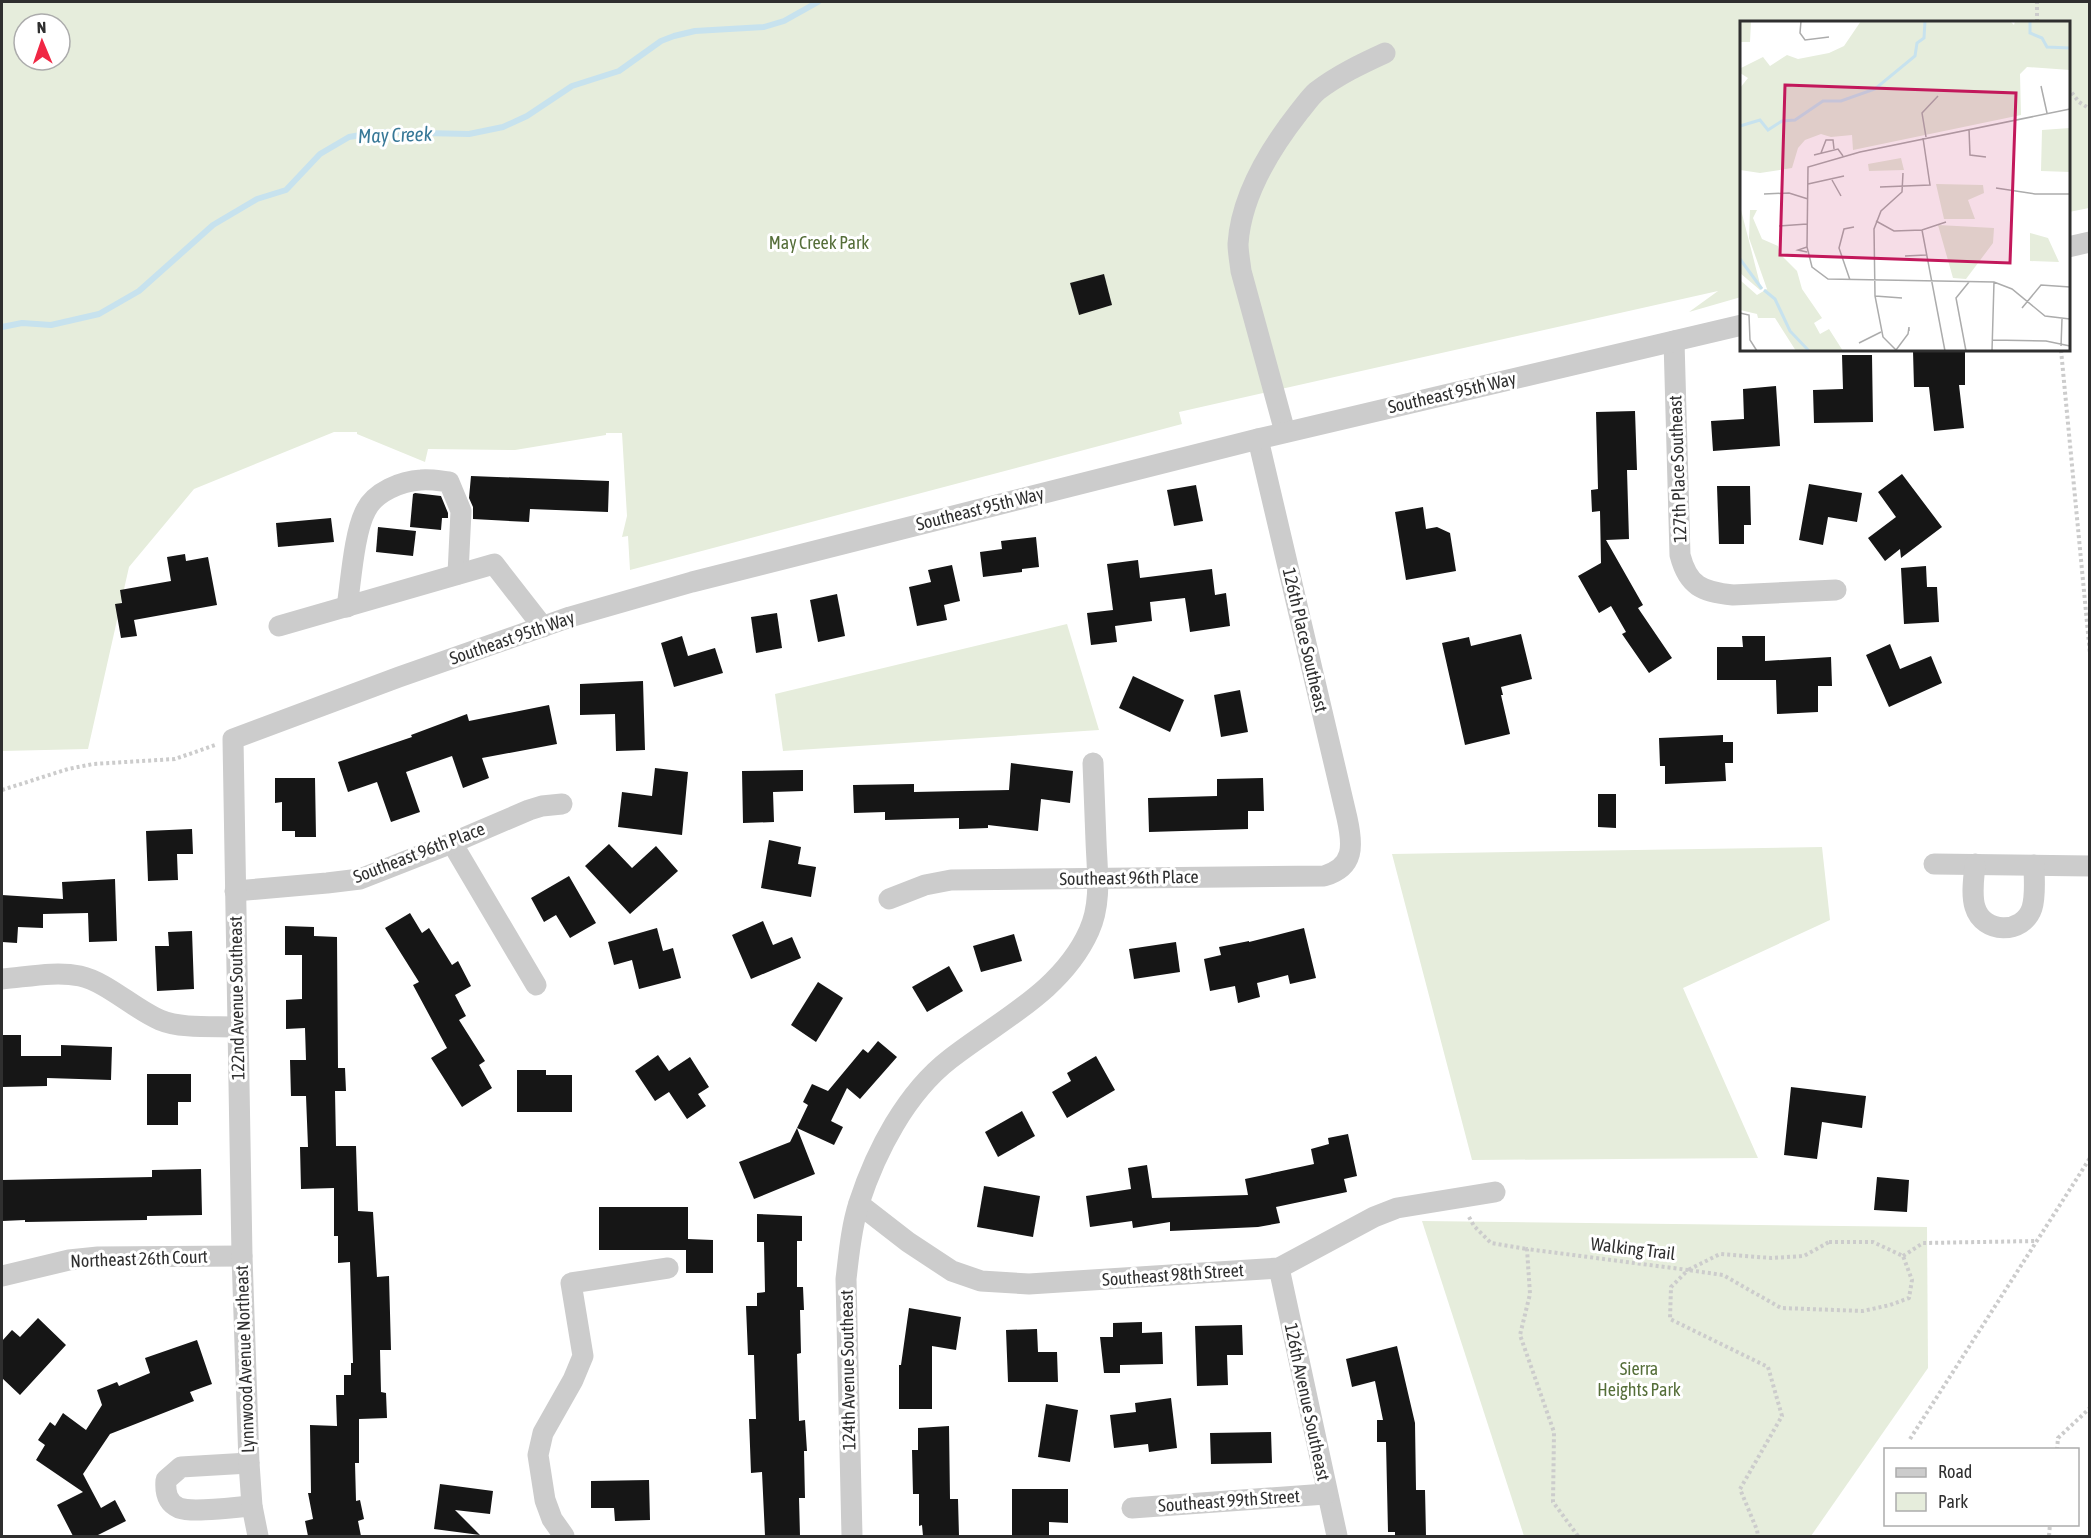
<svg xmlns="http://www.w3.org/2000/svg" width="2091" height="1538" font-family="'Asap Condensed',sans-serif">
<rect width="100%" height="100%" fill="#fff"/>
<g fill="#e6eddc" fill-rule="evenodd">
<path d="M2,2H2089V208L2069,212L2068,22H1742L1741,297L1689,312L1718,291L1179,412L1182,424L630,570L628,536L622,537L627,516L622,433H606V435L515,450L428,449L425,462L357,434V432H334L194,489L129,567L88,749L2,751ZM24,24H60V60H24Z"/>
<polygon points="1067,624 1099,730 783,751 775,694"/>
<polygon points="1822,847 1830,920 1683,988 1758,1158 1472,1160 1392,854"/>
<polygon points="1422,1221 1927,1227 1928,1368 1811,1536 1524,1536"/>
</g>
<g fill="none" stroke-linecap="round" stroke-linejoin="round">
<polyline stroke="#c7e2ee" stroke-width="6" points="2,327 22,323 51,325 99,314 139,291 213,225 257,199 286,190 320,154 349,137 378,132 469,134 503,127 527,116 572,86 619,71 661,41 674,36 695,31 764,27 784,21 818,2"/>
</g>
<g fill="#161616">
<polygon points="1104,274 1112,305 1079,315 1070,283"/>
<polygon points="1942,350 1965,350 1965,385 1959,385 1964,428 1934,431 1929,387 1914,387 1913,351"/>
<polygon points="1842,355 1872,355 1873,422 1814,423 1813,390 1843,389"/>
<polygon points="1776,386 1780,446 1713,451 1711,421 1744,419 1743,389"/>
<polygon points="1635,411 1637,470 1627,470 1629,539 1606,540 1643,605 1638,608 1672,658 1649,673 1622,634 1626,632 1611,606 1599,613 1578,576 1601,563 1600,511 1592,512 1591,490 1598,489 1596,412"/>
<polygon points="1902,474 1942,527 1901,558 1900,549 1885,561 1868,538 1896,517 1878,492"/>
<polygon points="471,476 609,481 608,512 530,509 529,522 473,519 473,507 469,498"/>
<polygon points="1809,484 1862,493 1857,522 1828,517 1823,545 1799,540"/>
<polygon points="1196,485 1203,521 1174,526 1167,490"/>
<polygon points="1717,486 1750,486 1751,525 1744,525 1744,544 1719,544"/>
<polygon points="415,493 441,496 448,513 448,518 442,518 441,530 410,527 413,494"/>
<polygon points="1423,507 1426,529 1437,527 1450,533 1456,571 1406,580 1395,512"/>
<polygon points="331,518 334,542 278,547 276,523"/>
<polygon points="378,527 416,531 413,556 376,552"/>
<polygon points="1036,537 1039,567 1022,569 1022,572 983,577 980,552 1002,549 1001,541"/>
<polygon points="185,554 186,561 208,557 217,605 134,620 137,636 121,638 115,604 122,603 120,590 171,581 167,557"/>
<polygon points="1138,560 1140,578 1212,569 1215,595 1226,593 1230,626 1190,632 1185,598 1150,602 1152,621 1115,626 1117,642 1091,645 1087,613 1113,610 1107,564"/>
<polygon points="952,565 960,601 944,605 947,620 917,626 909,587 931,582 928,570"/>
<polygon points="1926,566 1927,587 1937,587 1939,622 1904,624 1901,568"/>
<polygon points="837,594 845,636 818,642 810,600"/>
<polygon points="777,613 782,648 756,653 751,617"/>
<polygon points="1521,634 1532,679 1501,687 1503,695 1501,695 1510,734 1465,745 1442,643 1469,637 1471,646"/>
<polygon points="682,636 688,656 715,648 723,673 674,687 661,643"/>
<polygon points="1742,636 1765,636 1765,661 1831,657 1832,686 1818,686 1818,712 1777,714 1776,680 1717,680 1717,647 1743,647"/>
<polygon points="1890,644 1900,669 1931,656 1942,683 1889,707 1866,655"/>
<polygon points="1133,676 1184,700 1170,732 1119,708"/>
<polygon points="643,681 645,750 616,751 615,714 580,715 580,684"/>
<polygon points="1240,690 1248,732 1221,737 1214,695"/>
<polygon points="549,705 557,744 482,758 489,778 463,788 452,756 406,772 420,812 391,822 377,782 348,792 338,762 412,737 411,735 467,714 469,721"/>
<polygon points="1723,735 1723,742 1733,742 1733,763 1725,763 1726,781 1665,784 1665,766 1660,766 1659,738"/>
<polygon points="1011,763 1073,771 1070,803 1041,799 1038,831 988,825 988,828 959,829 959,818 885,820 885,812 854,813 853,785 914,784 914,792 1009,790"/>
<polygon points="655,768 688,772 682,835 618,827 622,792 652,796"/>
<polygon points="803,770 803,791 773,792 774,822 743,823 742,771"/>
<polygon points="275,778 315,778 316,837 295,837 295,831 282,831 282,802 275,803"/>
<polygon points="1263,778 1264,811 1248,811 1248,829 1149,832 1148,798 1217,796 1217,779"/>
<polygon points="1598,794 1616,794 1616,828 1598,827"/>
<polygon points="192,829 193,854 177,854 178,880 148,881 146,831"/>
<polygon points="769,840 801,847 798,864 816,867 811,897 761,888"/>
<polygon points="609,844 632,868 656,846 678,871 630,914 585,866"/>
<polygon points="569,876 596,923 570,938 556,915 544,922 531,898"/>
<polygon points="115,879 117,941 89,942 88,913 43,914 43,928 18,927 17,943 2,942 2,895 63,899 62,882"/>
<polygon points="410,913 422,933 429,928 452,965 458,961 471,986 455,995 466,1016 459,1020 485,1061 479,1065 492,1088 462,1107 431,1058 447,1048 413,985 419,982 385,928"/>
<polygon points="763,921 773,945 792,937 801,958 751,979 732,935"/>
<polygon points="285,926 314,927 314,936 337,937 338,1068 345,1068 346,1091 335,1091 336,1146 356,1146 358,1211 373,1212 377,1277 389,1276 391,1350 380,1350 381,1392 386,1393 387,1418 359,1419 359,1463 355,1463 356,1501 360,1500 364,1519 358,1521 361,1536 308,1536 305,1521 313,1519 308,1493 311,1493 310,1425 337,1426 336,1395 344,1395 344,1375 351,1375 351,1363 353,1363 350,1262 338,1263 338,1236 334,1236 334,1188 301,1189 300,1147 308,1147 306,1096 291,1096 290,1060 306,1060 305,1028 286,1029 286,1000 302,999 302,955 285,955"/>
<polygon points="657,928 663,951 673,948 681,978 639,989 632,960 614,965 608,942"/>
<polygon points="1304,928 1316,978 1290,984 1288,975 1257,983 1260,997 1238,1003 1235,986 1210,991 1204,959 1221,955 1219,947 1249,941 1249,942"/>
<polygon points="192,931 194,989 157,991 155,946 169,946 168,932"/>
<polygon points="1014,934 1022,961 981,972 973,946"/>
<polygon points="1176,942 1180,972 1134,979 1129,949"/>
<polygon points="949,966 963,991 927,1012 912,987"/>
<polygon points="818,982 843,998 816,1042 791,1025"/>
<polygon points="2,1035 21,1035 21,1056 61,1056 61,1045 112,1047 111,1080 47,1078 47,1086 2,1087"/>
<polygon points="878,1041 897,1057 860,1099 847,1088 831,1121 843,1127 834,1145 797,1128 808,1105 803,1102 812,1084 828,1091 863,1049 868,1053"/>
<polygon points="658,1055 669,1071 690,1057 709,1087 698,1094 706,1106 687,1119 669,1092 655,1101 635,1071"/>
<polygon points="1096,1056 1115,1090 1067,1118 1052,1092 1071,1081 1067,1073"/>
<polygon points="517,1070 546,1070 546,1075 572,1075 572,1112 517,1112"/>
<polygon points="147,1074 191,1074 191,1102 178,1102 178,1125 147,1125"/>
<polygon points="1791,1087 1866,1096 1862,1128 1822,1122 1817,1159 1784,1155"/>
<polygon points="1022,1111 1035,1136 998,1157 985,1132"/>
<polygon points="797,1128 815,1174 754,1199 739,1162 790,1142"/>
<polygon points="1348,1134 1357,1176 1344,1179 1347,1192 1276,1207 1280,1223 1258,1227 1170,1231 1170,1222 1133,1228 1132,1221 1090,1227 1086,1196 1131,1189 1128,1168 1147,1165 1152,1198 1248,1195 1245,1179 1314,1164 1311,1149 1329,1144 1328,1138"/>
<polygon points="201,1169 202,1215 147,1216 147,1220 25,1222 25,1220 2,1221 2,1180 152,1177 152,1170"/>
<polygon points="1877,1177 1909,1180 1907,1212 1874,1210"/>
<polygon points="984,1186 1040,1196 1033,1237 977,1227"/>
<polygon points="599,1207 688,1207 688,1239 713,1240 713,1273 686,1273 686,1250 599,1250"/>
<polygon points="757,1214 802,1216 802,1241 797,1241 797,1287 803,1287 804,1310 800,1310 801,1353 797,1354 799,1421 805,1420 807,1451 804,1451 805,1498 799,1498 800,1536 765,1536 762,1472 751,1473 749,1419 756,1419 754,1355 748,1355 746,1306 757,1306 757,1293 765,1292 764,1242 757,1242"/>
<polygon points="909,1308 961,1317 956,1350 932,1346 932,1409 899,1409 899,1365 901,1365"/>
<polygon points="38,1318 66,1345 20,1395 2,1378 2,1341 12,1330 20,1337"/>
<polygon points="1142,1322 1142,1333 1162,1332 1163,1364 1120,1365 1120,1373 1104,1373 1100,1337 1113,1337 1113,1323"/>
<polygon points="1242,1325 1243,1355 1227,1355 1228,1385 1197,1386 1195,1326"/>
<polygon points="1037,1329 1038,1352 1057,1352 1058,1382 1008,1382 1006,1330"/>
<polygon points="197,1340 212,1384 190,1392 194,1401 110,1434 83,1474 101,1508 115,1500 126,1521 96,1536 73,1536 57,1505 83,1492 36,1460 45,1445 38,1440 50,1422 55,1426 63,1413 86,1430 102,1405 97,1390 117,1382 119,1386 150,1373 145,1358"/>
<polygon points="1397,1346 1415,1423 1416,1490 1425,1490 1426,1536 1395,1536 1395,1532 1388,1532 1386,1442 1377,1442 1377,1420 1383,1420 1375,1381 1352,1387 1346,1359"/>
<polygon points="1171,1398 1177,1448 1149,1452 1148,1444 1114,1448 1110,1415 1136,1412 1135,1403"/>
<polygon points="1046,1404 1078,1410 1070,1462 1038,1457"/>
<polygon points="949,1426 950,1499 958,1499 959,1536 923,1536 922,1525 919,1526 919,1494 913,1494 912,1450 918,1450 918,1428"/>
<polygon points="1271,1432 1272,1463 1211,1464 1210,1433"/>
<polygon points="649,1480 650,1520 615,1521 614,1508 591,1508 591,1481"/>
<polygon points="440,1484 493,1491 490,1514 455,1510 480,1535 434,1529"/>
<polygon points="1012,1489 1068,1489 1068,1523 1049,1522 1049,1536 1012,1536"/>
</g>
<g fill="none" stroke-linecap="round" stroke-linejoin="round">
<g stroke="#ccc" stroke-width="4" stroke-dasharray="3 3" stroke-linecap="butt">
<polyline points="2037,22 2037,2"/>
<polyline points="2068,88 2079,102 2090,109"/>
<polyline points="2061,350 2090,654"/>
<polyline points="2,790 68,769 93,764 175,759 215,745"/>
<polyline points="1469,1217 1474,1226 1491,1243 1527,1249"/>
<polygon points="1829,1242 1873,1242 1903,1256 1912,1280 1909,1298 1890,1305 1863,1311 1781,1308 1723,1275 1688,1270 1720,1254 1771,1258 1804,1256"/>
<polyline points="1903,1256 1923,1243 2037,1241"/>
<polyline points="1910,1439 2090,1158"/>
<polyline points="2057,1450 2058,1438 2090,1408"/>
<polyline points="1578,1536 1553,1502 1554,1432 1520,1335 1530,1294 1527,1249 1688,1270 1671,1287 1670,1319 1768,1367 1782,1416 1740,1489 1757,1530 1758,1536"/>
<polyline points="2049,1536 2050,1524"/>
</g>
<g stroke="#ccc" stroke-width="21">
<polyline points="2068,247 2090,242"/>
<path d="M1674,341L1680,555C1688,586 1702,592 1733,595L1836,590"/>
<path d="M1285,432L1241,271C1240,262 1238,252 1238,244C1241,196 1270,149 1299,112C1305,105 1310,97 1317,91C1338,75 1361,64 1385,53"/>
<path d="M347,607C351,581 354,532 366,510C375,492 401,481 421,480C430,479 440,481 449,482L461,511L458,574"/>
<polyline points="279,626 494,564 543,627"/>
<polyline points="452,843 536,985"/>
<polyline points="1934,864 2090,866"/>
<path d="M1975,864C1974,877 1971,894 1975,907C1983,934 2023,935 2032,908C2036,895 2034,879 2034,865"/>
<polyline points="235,891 327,883 360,879 452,843 529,810 542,806 562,804"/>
<path d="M889,899L925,885L951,880L1324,876C1355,867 1353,845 1347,818L1258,439"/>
<path d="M2,979C27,977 55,971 80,976C107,982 134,1009 160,1020C181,1029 215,1026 238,1027"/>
<polyline points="859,1204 908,1242 952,1271 981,1281 1029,1284 1279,1268 1374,1217 1397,1208 1495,1192"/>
<polyline points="1279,1268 1337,1536"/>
<polyline points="2,1276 69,1260 98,1257 242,1256"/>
<path d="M249,1463L181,1467L166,1480C165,1492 167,1503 179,1508C193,1513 236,1507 252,1506"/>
<polyline points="1132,1508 1326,1494"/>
<polyline points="258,1536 252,1506 249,1463 242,1256 233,739 399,677 570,617 692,582 1258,439 1742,325"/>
<polyline points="564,1536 552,1519 545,1500 538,1455 543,1433 573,1380 583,1356 571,1283 668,1268"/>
<path d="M852,1536L846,1279C849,1254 851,1228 859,1203C876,1151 906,1093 950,1059C1000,1020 1062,991 1089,931C1102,903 1097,870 1096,841C1095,815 1094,789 1093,763"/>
</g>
</g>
<g text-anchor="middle" stroke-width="6" stroke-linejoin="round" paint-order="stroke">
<g font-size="18" fill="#556e39" stroke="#fff">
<text x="819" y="249">May Creek Park</text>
<text x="1639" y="1375">Sierra<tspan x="1639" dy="21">Heights Park</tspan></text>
</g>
<g font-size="18" fill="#2f2f2f" stroke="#fff">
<text transform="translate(1452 393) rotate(-13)" y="6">Southeast 95th Way</text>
<text transform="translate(1678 469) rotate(-92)" y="6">127th Place Southeast</text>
<text transform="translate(980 509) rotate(-14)" y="6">Southeast 95th Way</text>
<text transform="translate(512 638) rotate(-19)" y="6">Southeast 95th Way</text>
<text transform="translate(1305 640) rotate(77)" y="6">126th Place Southeast</text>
<text transform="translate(419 853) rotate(-21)" y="6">Southeast 96th Place</text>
<text transform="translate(1129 878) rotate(-1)" y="6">Southeast 96th Place</text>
<text transform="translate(237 998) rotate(-91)" y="6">122nd Avenue Southeast</text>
<text transform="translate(1633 1249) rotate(7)" y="6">Walking Trail</text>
<text transform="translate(139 1259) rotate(-2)" y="6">Northeast 26th Court</text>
<text transform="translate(1173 1275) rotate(-4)" y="6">Southeast 98th Street</text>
<text transform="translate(245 1359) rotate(-92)" y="6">Lynnwood Avenue Northeast</text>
<text transform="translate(848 1370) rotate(-91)" y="6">124th Avenue Southeast</text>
<text transform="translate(1307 1402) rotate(78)" y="6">126th Avenue Southeast</text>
<text transform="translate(1229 1501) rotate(-4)" y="6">Southeast 99th Street</text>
</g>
<g font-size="20" font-style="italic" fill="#377897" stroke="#fff">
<text transform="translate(395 135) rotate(-2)" y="7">May Creek</text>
</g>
</g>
<g transform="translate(1740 21)">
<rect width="330" height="330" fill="#fff"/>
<path d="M0,0H11L10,21H0ZM121,0H270L274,4L275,0H330V49L287,46L280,53L281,94L113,129L112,114L91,116L81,113L65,119L58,127L52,147L20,152L0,149V67L8,57L0,52L1,47L23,36L30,45L47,34L58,38L89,32L104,25ZM330,107V151L301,150L302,109ZM161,137L164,149L129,150L128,143ZM196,163L243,164L244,172L228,179L235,198H204ZM0,185L21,267L20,269L0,252ZM10,189H17L13,197L22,218L38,225L40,233L57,250L62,268L82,297L74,302L80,313L89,308L103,330H56L35,297H18L17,293L0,289V259L17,274L27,268L9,217ZM198,204L254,207L253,222L226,258L213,257ZM290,212L308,217L319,241L290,240Z" fill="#e6eddc"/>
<path fill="none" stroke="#c7e2ee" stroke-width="3" d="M290,0V12L302,17L307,26L330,27M0,105L20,99L28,109L42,100L55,99L83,80H101L135,68L175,35L177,22L184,17L185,0M0,238L22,268M24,269L35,278L50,310L69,330"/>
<path fill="none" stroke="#acacac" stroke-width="1.5" d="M61,0L60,12L65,19L89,16M301,65L307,92M330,88L120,131L68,146L67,226L72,246L88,258L254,261L272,268L305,295L330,298M229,108L230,134L246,136M186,116L182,92L198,75M81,132L86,119H93L94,128M74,134L98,128L103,135M92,159L101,175M68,163L104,155M140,166L190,164L183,117M256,167L295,173H330M24,173L49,172L68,178M136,200L154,210L182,209L206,201M39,205L67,203M182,209L205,330M67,226L58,229L67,231M165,235L186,234M110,259L99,227L104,208L114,206M135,275L162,277M282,287L301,264L330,266M0,292L9,294L10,319L17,330M252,319L306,320L330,325M119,322L141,311M321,325L322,298M156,329L168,313L169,306V310M157,330L143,316L135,275L134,208L141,190L162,171L163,152M226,330L216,277L229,261M252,330L254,261"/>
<path fill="#c2185b" fill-opacity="0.15" stroke="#c2185b" stroke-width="3" d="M45,64L276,72L270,242L40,234Z"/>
<rect width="330" height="330" fill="none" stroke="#2f2f2f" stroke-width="3"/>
</g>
<rect width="2091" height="1538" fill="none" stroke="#2f2f2f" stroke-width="6"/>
<rect x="1884" y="1448" width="195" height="78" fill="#ffffff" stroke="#acacac" stroke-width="1.5"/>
<rect x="1896" y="1468" width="30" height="9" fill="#cccccc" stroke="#acacac" stroke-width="1.5"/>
<text x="1938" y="1478" font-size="18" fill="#2f2f2f">Road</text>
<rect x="1896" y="1493" width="30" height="18" fill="#e6eddc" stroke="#acacac" stroke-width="1.5"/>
<text x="1938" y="1508" font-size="18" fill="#2f2f2f">Park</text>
<g transform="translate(42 42) rotate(358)"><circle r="28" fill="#ffffff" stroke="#acacac" stroke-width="1.5"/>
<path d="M0-4.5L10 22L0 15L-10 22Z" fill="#f02744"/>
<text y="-9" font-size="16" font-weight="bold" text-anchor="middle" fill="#2f2f2f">N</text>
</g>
</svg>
